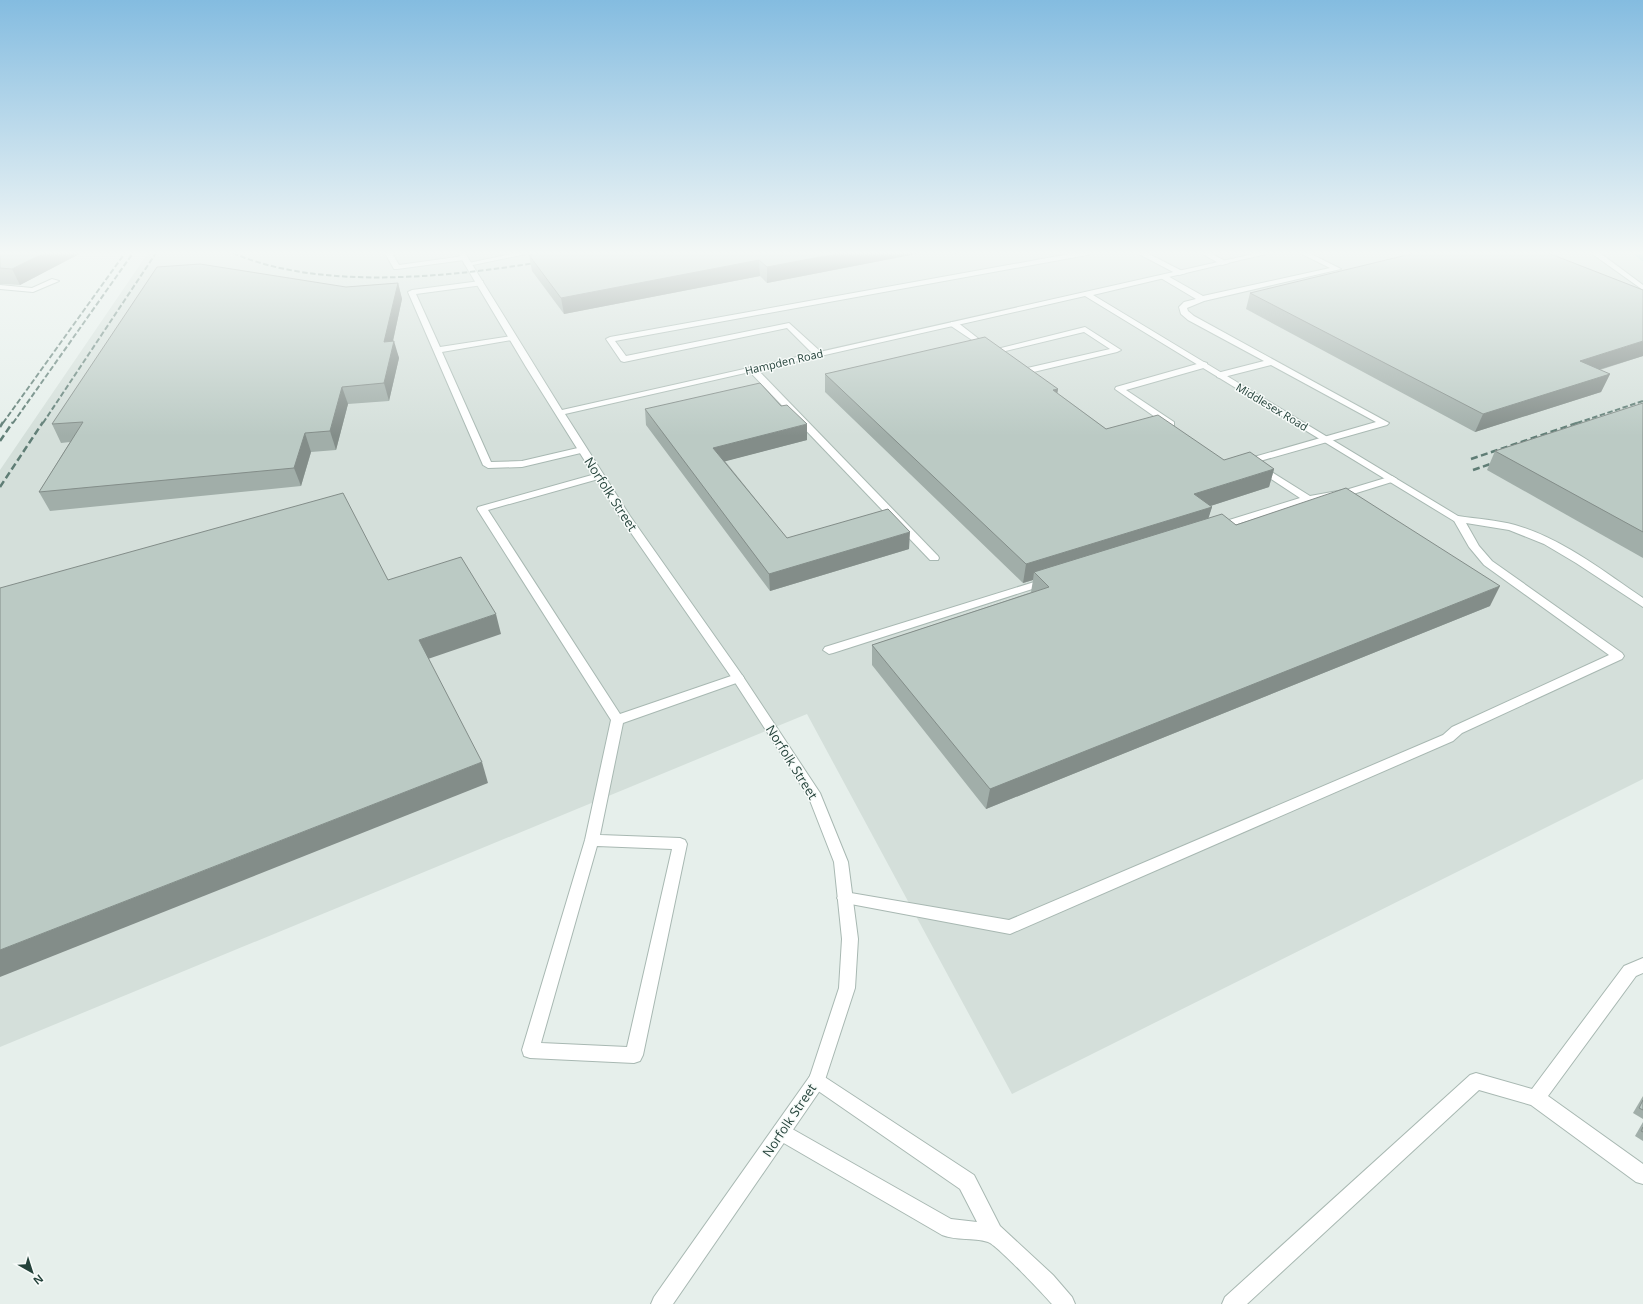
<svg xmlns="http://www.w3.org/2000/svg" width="1643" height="1304" font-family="'Open Sans',sans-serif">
<rect width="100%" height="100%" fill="#e6efeb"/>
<polygon fill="#d4dfda" points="148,253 1643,253 1643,779 1012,1094 807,714 0,1047 0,470"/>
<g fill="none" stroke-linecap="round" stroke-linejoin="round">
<polyline stroke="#8ec9d4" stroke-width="4.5" points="1636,253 1643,259"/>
<g stroke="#a8b8b2" stroke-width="2">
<g id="service">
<polygon points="385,253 392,253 399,265 464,256 468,258 464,260 397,269 394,269"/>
<polygon points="516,253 531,253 468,266 464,264"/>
<polygon points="1075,253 1091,253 1087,255 615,341 626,356 789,323 821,352 821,356 815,356 787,328 624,362 621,361 606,339 610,337"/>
<polygon points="1137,253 1147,253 1186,273 1179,275"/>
<polygon points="1201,253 1210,253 1229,263 1222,265"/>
<polygon points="1300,253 1309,253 1341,269 1204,301 1187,308 1188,311 1194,316 1389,423 1387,425 1246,465 1240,465 1238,463 1240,461 1376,422 1271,365 1220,378 1217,377 1217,373 1264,361 1188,320 1181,314 1179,307 1184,302 1196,299 1159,277 1166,275 1203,296 1330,268"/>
<polygon points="1591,253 1600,253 1643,285 1643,290"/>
<polygon points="52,279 59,281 33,292 0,289 0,285 32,288"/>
<polygon points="480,281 483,281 483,285 416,294 440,347 512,336 516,338 512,340 442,352 491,462 522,461 582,447 587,450 585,452 522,467 488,468 483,465 408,292 412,290"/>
<polygon points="951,322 957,322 993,350 1085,327 1121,350 1117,352 1021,375 1014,371 1014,367 1023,369 1110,349 1084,332 993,354 951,326"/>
<polygon points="1204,362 1207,363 1207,367 1126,390 1174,422 1174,426 1168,426 1115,389 1116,387"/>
<polygon points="752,366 755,367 938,556 939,558 938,560 930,560 749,371 749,367"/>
<polygon points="1259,464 1310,496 1349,489 1392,476 1397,479 1395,481 1350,495 1310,502 1221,529 1213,529 1212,527 1213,525 1300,498 1256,469 1254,467 1256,465"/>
<path d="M599,473L604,476L602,478L488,510L620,714L734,675H742L744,678L742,681L623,723L600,835L680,838L685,840L687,844L643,1055L640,1061L634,1063L530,1058L524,1056L522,1050L585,840L611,720L477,509L478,507ZM597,846L672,849L627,1047L541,1043Z"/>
<path d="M1458,516C1477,519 1497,520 1515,525C1563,539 1603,571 1643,598V607L1576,563L1544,544L1509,530L1466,523L1479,546L1492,561L1622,653L1624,656L1622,659L1462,733L1453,741L1010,934L840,902L837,898L840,894L845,892L1009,920L1443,735L1452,727L1609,655L1484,565L1469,547L1453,519Z"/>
<polygon points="1047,578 1051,579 1053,581 1051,583 833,653 829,654 823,650 825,647"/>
<polygon points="1643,958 1643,973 1636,976 1548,1096 1643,1164 1643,1184 1636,1182 1531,1105 1479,1090 1247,1304 1222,1304 1225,1297 1470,1075 1476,1073 1532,1089 1624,966"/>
<path d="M817,1072L974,1175L1000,1226L1053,1275L1072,1297L1075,1304H1052C1043,1294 997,1245 988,1242C973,1237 957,1241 942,1235L775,1138L772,1132L775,1126L781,1123L787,1126L951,1219L977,1222L960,1189L811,1086L808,1080L811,1074Z"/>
</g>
</g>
<g stroke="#a8b8b2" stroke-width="2">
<polygon id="minor" points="458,253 465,253 562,410 1258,253 1270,253 1093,295 1463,519 1458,522 1454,521 1085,296 565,414 630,516 742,675 820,793 848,862 858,939 855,988 823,1086 673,1304 651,1304 654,1297 810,1076 839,988 842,939 834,862 809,798 782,755 734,681 620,517 526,367"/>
</g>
<use href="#service" fill="#fff" fill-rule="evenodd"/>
<use href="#minor" fill="#fff" fill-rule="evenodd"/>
<g stroke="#5f7d75" stroke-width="2" stroke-dasharray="5.5 2.5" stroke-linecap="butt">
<path d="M233,253C320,291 449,277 541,262"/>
<polyline points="3,423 125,253"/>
<polyline points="13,423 133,253"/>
<polyline points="43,423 156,253"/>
<polyline points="1577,423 1643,401"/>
</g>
<g stroke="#5f7d75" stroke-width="2.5" stroke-dasharray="7 3.5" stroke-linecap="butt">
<polyline points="0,427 3,422"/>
<polyline points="0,441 13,422"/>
<polyline points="1471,459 1580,422"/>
<polyline points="1473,470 1499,461"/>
<polyline points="0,487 43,422"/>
</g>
</g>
<g fill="#a1aea9">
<polygon points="0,253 81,253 20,285 0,284"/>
<polygon points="542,253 921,253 767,283 760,276 564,314 532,271 529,255"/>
<polygon points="398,283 402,299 393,341 399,358 389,401 348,404 336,450 311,452 301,486 50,511 39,492 70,442 61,443 52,424 346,287"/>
<polygon points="1250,293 1643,356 1600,370 1610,374 1601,392 1475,432 1246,309"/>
<polygon points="825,374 1058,389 1057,393 1106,429 1224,460 1274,469 1269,487 1210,506 1212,507 1208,518 1236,525 1490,606 986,809 872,665 872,645 1032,592 1031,592 1033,580 1023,583 825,392"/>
<polygon points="1643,403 1643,558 1487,470 1495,451"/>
<polygon points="645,409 807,440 725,461 787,538 909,549 770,591 646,425"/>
<polygon points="1643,1096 1643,1119 1633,1113"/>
<polygon points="1643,1122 1643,1141 1635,1136"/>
</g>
<g fill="#838d89">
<polygon points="44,253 81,253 20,285 12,269"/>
<polygon points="841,253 921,253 767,283 767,267"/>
<polygon points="953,253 961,253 952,255"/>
<polygon points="759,260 760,276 564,314 561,298"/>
<polygon points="398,283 402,299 389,359 384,342"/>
<polygon points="394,341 399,358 389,401 384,383"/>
<polygon points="1643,341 1643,356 1572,378 1580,361"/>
<polygon points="1610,374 1601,392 1475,432 1483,414"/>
<polygon points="342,387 348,404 336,450 330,431"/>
<polygon points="1058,389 1055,407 1053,390"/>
<polygon points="807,424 807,440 715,464 713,448"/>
<polygon points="305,433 311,452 301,486 294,468"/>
<polygon points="1274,469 1269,487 1189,513 1194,494"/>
<polygon points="1212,507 1206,526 1034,572 1033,580 1023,583 1026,564"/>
<polygon points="910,532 909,549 770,591 769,574"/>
<polygon points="1500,586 1490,606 986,809 990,789"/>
<polygon points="496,614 501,634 425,660 419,640"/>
<polygon points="482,762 488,783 0,977 0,950"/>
</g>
<g fill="#bbcac4" stroke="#838d89">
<polygon points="0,253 44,253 12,269 0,268"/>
<polygon points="542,253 841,253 767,267 759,260 561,298 529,255"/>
<polygon points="1415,253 1548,253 1643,290 1643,341 1580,361 1610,374 1483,414 1250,293"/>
<polygon points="200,264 346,287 398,283 384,342 394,341 384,383 342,387 330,431 305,433 294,468 39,492 83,422 52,424 157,267"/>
<polygon points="985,337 1058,389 1053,390 1106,429 1158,415 1224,460 1250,452 1274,469 1194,494 1212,507 1026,564 825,374"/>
<polygon points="760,383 781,406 787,405 807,424 713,448 787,538 888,509 910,532 769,574 645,409"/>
<polygon points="1643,403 1643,532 1495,451"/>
<polygon points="1346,488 1500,586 990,789 872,645 1049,587 1034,572 1222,514 1236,525"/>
<polygon points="343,493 388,580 461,557 496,614 419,640 482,762 0,950 0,588"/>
<polygon points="1643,1100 1643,1110 1639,1108"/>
<polygon points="1643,1127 1643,1132 1641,1131"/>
</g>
<linearGradient id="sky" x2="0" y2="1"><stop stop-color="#84bce0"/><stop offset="0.58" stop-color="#f4f8f6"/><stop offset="1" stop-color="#f4f8f6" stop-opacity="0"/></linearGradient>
<rect width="1643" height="436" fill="url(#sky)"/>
<g text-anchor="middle" stroke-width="3" stroke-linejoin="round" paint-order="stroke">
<g font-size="11" fill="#24423a" stroke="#f7fbf9">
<text transform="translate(784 362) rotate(-13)" y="4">Hampden Road</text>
<text transform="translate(1272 407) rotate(31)" y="4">Middlesex Road</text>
</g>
<g font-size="13" fill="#24423a" stroke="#f7fbf9">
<text transform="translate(611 494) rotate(57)" y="5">Norfolk Street</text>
<text transform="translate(792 762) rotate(58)" y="5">Norfolk Street</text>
<text transform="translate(789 1120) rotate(-56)" y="5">Norfolk Street</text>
</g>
</g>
<g transform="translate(32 1272) rotate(141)" stroke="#f7fbf9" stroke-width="3" paint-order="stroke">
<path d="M0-3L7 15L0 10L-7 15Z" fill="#24423a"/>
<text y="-6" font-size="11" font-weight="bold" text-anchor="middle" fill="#24423a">N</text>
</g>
</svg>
